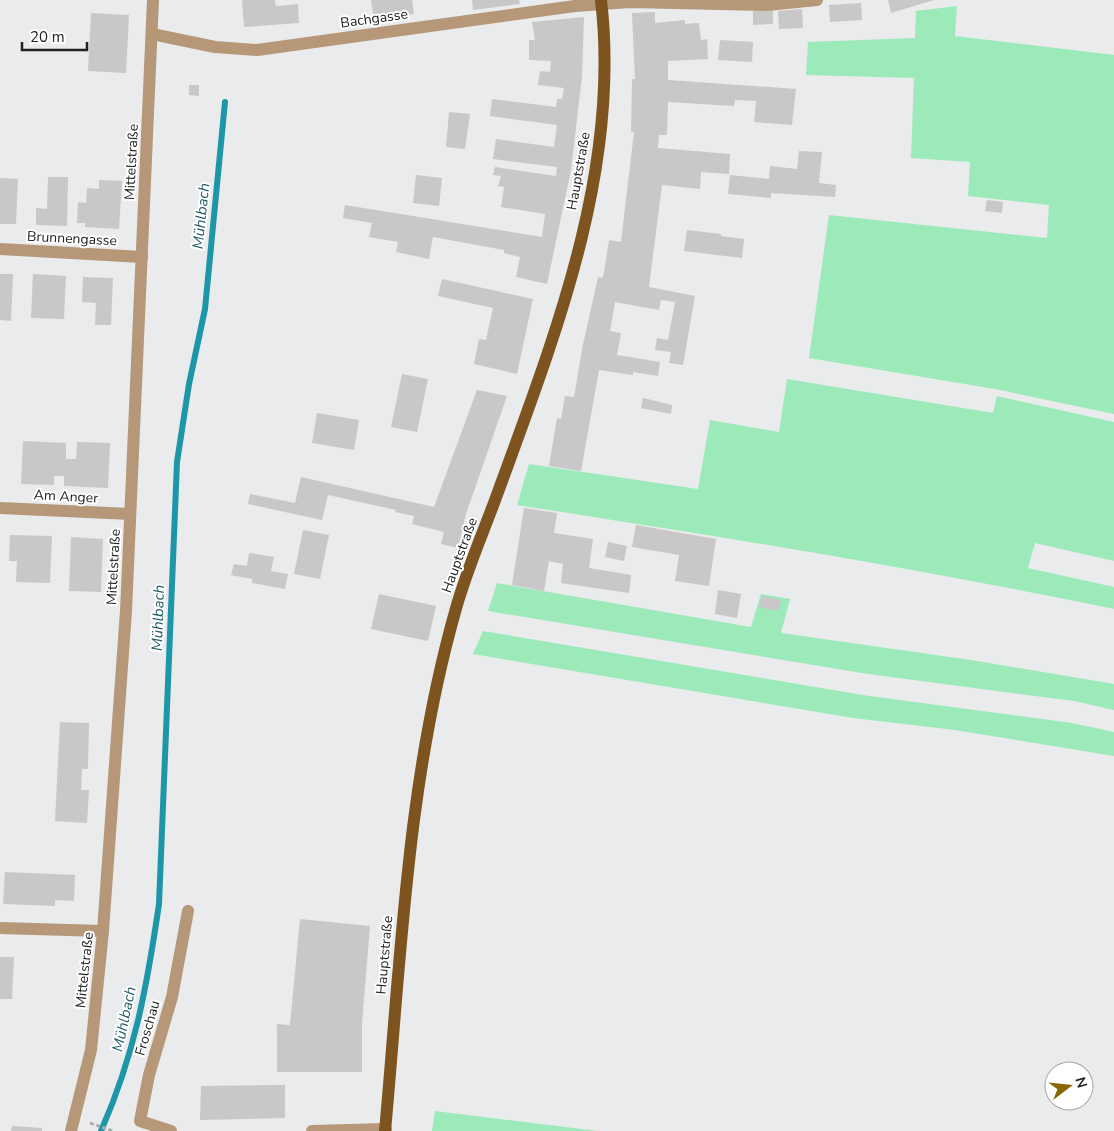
<svg xmlns="http://www.w3.org/2000/svg" width="1114" height="1131" font-family="'Nunito Sans',sans-serif">
<rect width="100%" height="100%" fill="#e9ebed"/>
<g fill="#9ceab9">
<polygon points="957,6 955,36 1114,55 1114,414 995,389 809,358 829,215 1047,238 1049,205 968,196 970,162 911,158 914,78 806,75 808,42 915,38 916,11"/>
<path d="M787,379L993,413L997,396L1114,422V561L1035,543L1028,568L1114,587V609C916,568 717,536 517,505L529,464L698,489L710,420L779,432Z"/>
<polygon points="497,583 751,627 761,594 790,599 781,633 971,660 1114,684 1114,710 1074,701 868,674 488,611"/>
<polygon points="483,631 869,696 1072,723 1114,732 1114,756 955,730 853,718 473,654"/>
<polygon points="435,1111 598,1131 432,1131"/>
</g>
<g fill="none" stroke-linecap="round" stroke-linejoin="round">
<path stroke="#1d96a7" stroke-width="6" d="M101,1131C135,1054 147,986 159,904L177,462L189,384L205,309L225,102"/>
</g>
<g fill="#c9c7c8">
<polygon points="242,0 275,0 276,6 298,4 299,23 244,27"/>
<polygon points="371,0 412,0 414,14 374,20"/>
<polygon points="472,0 519,0 520,4 473,10"/>
<polygon points="888,0 934,0 891,13"/>
<polygon points="861,3 862,20 830,22 829,5"/>
<polygon points="802,9 803,28 779,29 778,11"/>
<polygon points="773,10 773,24 753,25 753,11"/>
<polygon points="655,12 655,23 685,20 685,24 699,23 701,40 707,39 708,59 668,61 668,80 796,89 792,125 754,122 756,101 735,100 734,106 668,102 667,135 659,135 658,148 730,154 729,174 701,172 700,189 662,185 649,287 695,296 683,365 669,363 671,352 655,350 657,338 668,340 675,302 661,300 659,310 615,302 610,331 621,333 617,355 660,362 658,376 633,372 633,375 599,370 581,471 549,466 557,418 561,419 565,396 574,397 582,349 598,277 603,278 609,240 621,242 634,132 631,132 632,79 635,79 632,13"/>
<polygon points="91,13 129,15 126,73 88,71"/>
<polygon points="584,17 582,76 571,170 547,284 516,277 520,257 504,253 504,250 433,237 429,259 396,252 398,242 369,237 372,223 343,218 345,205 542,237 545,214 501,207 504,187 498,186 501,176 493,175 495,167 556,176 557,167 493,159 496,139 554,147 557,125 490,116 492,99 556,107 557,99 562,99 564,88 538,85 540,71 550,72 551,61 529,60 529,40 535,40 532,22"/>
<polygon points="720,40 753,42 752,62 718,60"/>
<polygon points="189,85 199,85 199,96 189,95"/>
<polygon points="449,112 470,114 465,149 446,147"/>
<polygon points="799,151 822,152 819,183 836,185 835,197 771,193 771,198 728,194 730,175 769,179 770,166 797,169"/>
<polygon points="416,175 442,178 439,206 413,203"/>
<polygon points="48,177 68,177 67,226 36,225 36,208 47,209"/>
<polygon points="0,178 18,179 16,224 0,224"/>
<polygon points="99,180 122,181 119,229 85,227 85,223 77,223 78,202 86,203 87,188 99,189"/>
<polygon points="987,200 1003,202 1002,213 985,211"/>
<polygon points="687,230 721,234 721,236 744,239 742,258 684,251"/>
<polygon points="0,274 13,274 11,321 0,320"/>
<polygon points="33,274 66,276 64,319 31,318"/>
<polygon points="83,277 113,278 111,325 95,325 96,303 82,302"/>
<polygon points="442,279 533,299 517,374 474,364 479,339 486,340 493,308 438,296"/>
<polygon points="402,374 428,379 417,432 391,427"/>
<polygon points="477,390 507,396 466,514 458,548 441,544 444,532 412,524 414,516 395,512 396,510 328,495 322,520 248,504 250,494 295,503 301,477 434,507"/>
<polygon points="643,398 672,405 671,414 641,408"/>
<polygon points="317,413 359,420 354,450 312,443"/>
<polygon points="23,441 66,443 66,459 76,459 77,442 110,443 108,488 64,486 64,476 54,476 54,485 21,484"/>
<polygon points="524,508 557,513 554,533 593,539 589,568 631,575 629,593 561,583 563,564 549,561 544,591 512,585"/>
<polygon points="636,525 716,539 709,586 675,581 679,555 632,547"/>
<polygon points="303,530 329,535 320,579 294,574"/>
<polygon points="10,535 52,536 50,583 16,582 17,561 9,561"/>
<polygon points="71,537 103,539 101,592 69,591"/>
<polygon points="608,542 627,546 624,561 605,557"/>
<polygon points="249,553 274,557 271,571 288,574 285,589 252,583 252,579 231,575 234,564 247,566"/>
<polygon points="718,590 741,594 737,618 715,614"/>
<polygon points="379,594 436,606 428,641 371,629"/>
<polygon points="762,596 781,600 778,611 759,607"/>
<polygon points="60,722 89,723 88,769 82,769 81,790 89,790 87,823 55,821"/>
<polygon points="5,872 75,875 74,901 55,900 55,906 3,904"/>
<polygon points="300,919 370,926 362,1024 362,1072 277,1072 277,1024 290,1025"/>
<polygon points="0,957 14,957 12,999 0,999"/>
<polygon points="285,1085 285,1118 200,1120 201,1086"/>
<polygon points="12,1126 42,1128 42,1131 11,1131"/>
</g>
<g fill="none" stroke-linecap="round" stroke-linejoin="round">
<polyline stroke="#adafb0" stroke-width="3" stroke-dasharray="4 2.5" stroke-linecap="butt" points="90,1123 113,1131"/>
<g stroke="#b69777" stroke-width="12">
<polyline points="152,34 215,47 257,50 575,6 630,2 767,5 817,0"/>
<polyline points="0,249 142,257"/>
<polyline points="0,508 130,514"/>
<polyline points="0,928 103,931"/>
<polyline points="71,1131 91,1050 103,931 126,611 153,0"/>
<polyline points="171,1131 140,1121 149,1075 172,997 188,911"/>
<polyline points="312,1131 386,1129"/>
</g>
<path stroke="#7d541f" stroke-width="12" d="M385,1131C401,957 407,782 455,612C466,571 484,531 498,492C555,336 621,169 601,0"/>
</g>
<g text-anchor="middle" stroke-width="4" stroke-linejoin="round" paint-order="stroke">
<g font-size="14" fill="#222223" stroke="#fff">
<text transform="translate(374 18) rotate(-8)" y="5">Bachgasse</text>
<text transform="translate(131 162) rotate(-87)" y="5">Mittelstraße</text>
<text transform="translate(578 171) rotate(-80)" y="5">Hauptstraße</text>
<text transform="translate(72 238) rotate(3)" y="5">Brunnengasse</text>
<text transform="translate(66 496) rotate(3)" y="5">Am Anger</text>
<text transform="translate(459 555) rotate(-70)" y="5">Hauptstraße</text>
<text transform="translate(113 567) rotate(-87)" y="5">Mittelstraße</text>
<text transform="translate(384 955) rotate(-85)" y="5">Hauptstraße</text>
<text transform="translate(84 970) rotate(-84)" y="5">Mittelstraße</text>
<text transform="translate(147 1028) rotate(-74)" y="5">Froschau</text>
</g>
<g font-size="15" font-style="italic" fill="#1f5c66" stroke="#fff">
<text transform="translate(201 216) rotate(-84)" y="5">Mühlbach</text>
<text transform="translate(158 618) rotate(-88)" y="5">Mühlbach</text>
<text transform="translate(124 1019) rotate(-78)" y="5">Mühlbach</text>
</g>
</g>
<g transform="translate(1069 1086) rotate(74)"><circle r="24" fill="#ffffff" stroke="#a7a7a7"/>
<path d="M0-4L9 19L0 12L-9 19Z" fill="#896604"/>
<text y="-8" font-size="14" font-weight="bold" text-anchor="middle" fill="#222223">N</text>
</g>
<path d="M22 42v8h65v-8" fill="none" stroke="#222223" stroke-width="2.5"/>
<text x="30" y="42" font-size="15" fill="#222223" stroke="#ffffff" stroke-width="4" paint-order="stroke">20 m</text>
</svg>
